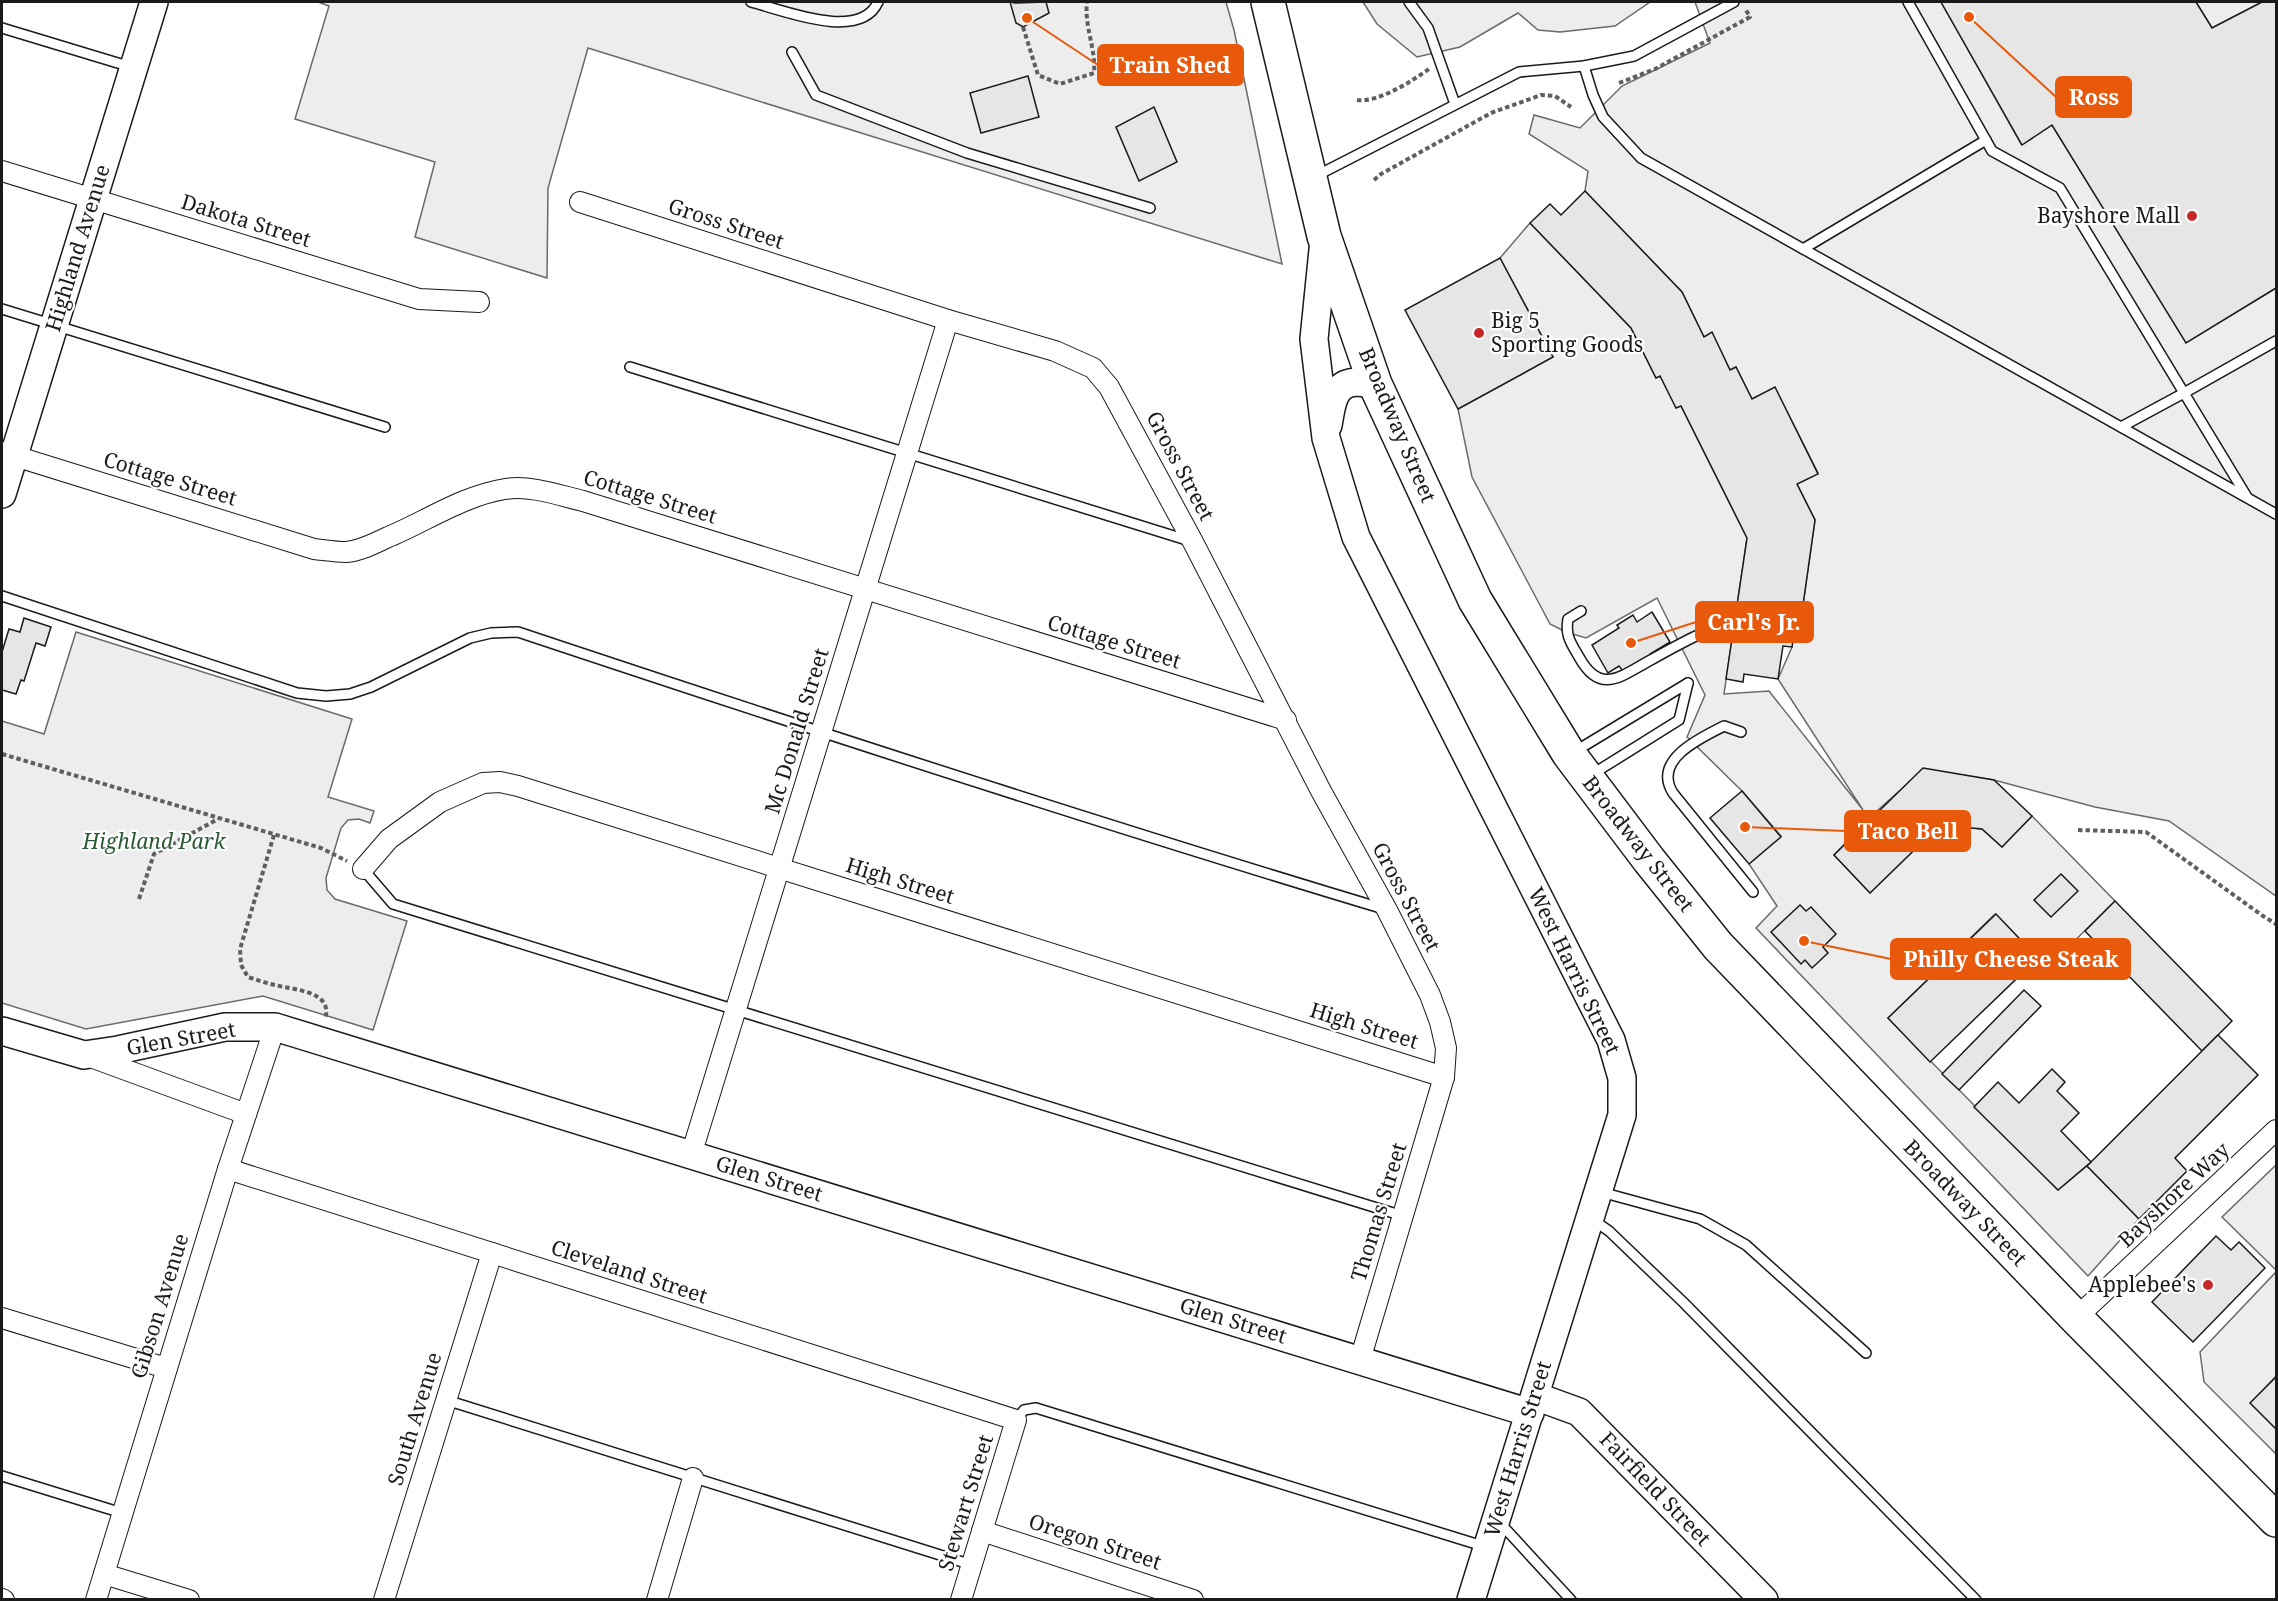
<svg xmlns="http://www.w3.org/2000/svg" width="2278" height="1601" font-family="'Noto Serif',serif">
<rect width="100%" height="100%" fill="#fff"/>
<g fill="#ededed" stroke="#6a6a6a" stroke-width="1.5">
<polygon points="318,2 1226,2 1234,30 1282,264 588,48 548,188 547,278 415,237 435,162 295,119 329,6"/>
<polygon points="1363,2 1650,2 1615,26 1560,32 1538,30 1518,13 1460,47 1417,57 1377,24"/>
<polygon points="1695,2 1941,2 2021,144 2052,125 2186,342 2276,288 2276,896 2169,821 2095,807 1994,780 1924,769 1869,818 1834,855 1870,893 1940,825 1982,829 2002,847 2032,816 2115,901 2047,968 1995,914 1888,1018 2058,1190 2087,1166 2139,1219 2088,1276 1756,928 1777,906 1749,864 1781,836 1742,791 1687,737 1705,695 1657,598 1586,638 1566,632 1550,624 1472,477 1458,409 1553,357 1500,258 1530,223 1631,328 1656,378 1660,376 1681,406 1747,538 1724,694 1769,691 1863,810 1778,679 1792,647 1797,612 1802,612 1815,520 1797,484 1818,473 1775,388 1752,399 1736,367 1730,370 1712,333 1704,337 1682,292 1585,191 1588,171 1529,134 1534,115 1580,128 1622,86 1710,43"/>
<polygon points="2196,2 2262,2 2212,28"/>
<polygon points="76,632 352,719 328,797 374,811 370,823 359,819 348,820 341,828 326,878 327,890 335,899 407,921 373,1030 263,996 86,1029 2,1003 2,721 44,734"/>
<polygon points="2276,1165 2276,1270 2222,1217"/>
<polygon points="2276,1272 2276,1376 2251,1403 2276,1429 2276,1454 2204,1382 2200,1352"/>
</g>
<g fill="#e6e6e6" stroke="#1a1a1a" stroke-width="1.5">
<polygon points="1010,2 1016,3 1046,2 1049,13 1023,27 1016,23"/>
<polygon points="1941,2 2196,2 2212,28 2262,2 2276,2 2276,288 2186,343 2052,125 2022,145"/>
<polygon points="1028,76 1039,117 981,133 970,93"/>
<polygon points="1154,107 1177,162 1139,181 1116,127"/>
<polygon points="1585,191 1682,292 1704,337 1712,332 1730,370 1736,367 1752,399 1775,387 1818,474 1797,484 1815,520 1802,612 1797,612 1792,647 1783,646 1778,679 1744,674 1743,682 1726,679 1747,538 1681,406 1676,408 1660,376 1656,378 1631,328 1530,223 1550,204 1561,215"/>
<polygon points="1500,258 1553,357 1458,409 1405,310"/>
<polygon points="1652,612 1670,642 1650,654 1651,658 1644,663 1642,660 1623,671 1619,666 1608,673 1592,645 1619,628 1617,625 1633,615 1637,622"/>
<polygon points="24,618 51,627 45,646 36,643 24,681 21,680 16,694 2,690 2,652 9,629 20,632"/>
<polygon points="1923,768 1994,780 2032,816 2002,847 1982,829 1940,825 1870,893 1834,855"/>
<polygon points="1742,791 1781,837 1749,864 1710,818"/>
<polygon points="2061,874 2078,891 2051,917 2034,900"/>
<polygon points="2115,901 2232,1021 2202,1051 2085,931"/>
<polygon points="1800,905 1806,911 1811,907 1836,934 1823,947 1828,953 1812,968 1805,960 1801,964 1771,932"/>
<polygon points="1996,914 2038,958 1930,1062 1888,1018"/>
<polygon points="2024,990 2041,1006 1959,1090 1942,1074"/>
<polygon points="2218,1035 2258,1075 2175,1158 2187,1171 2139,1219 2087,1166"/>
<polygon points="2052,1069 2065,1082 2057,1091 2079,1113 2061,1131 2091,1162 2058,1190 1974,1107 1998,1082 2019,1103"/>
<polygon points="2216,1236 2231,1250 2239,1242 2265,1268 2193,1342 2152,1302"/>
<polygon points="2276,1377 2276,1429 2250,1403"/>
</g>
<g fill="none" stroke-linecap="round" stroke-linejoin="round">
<g stroke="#1a1a1a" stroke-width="12">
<g id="lane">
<path d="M751,2C783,10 860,42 878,2"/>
<polyline points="1409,2 1428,28 1455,104"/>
<polyline points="1908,2 1992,151 2060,188 2184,393 2276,341"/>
<polyline points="2,28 131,67"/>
<polyline points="792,52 816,95 967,153 1150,208"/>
<polyline points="1584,66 1593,95 1603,117 1641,158 2276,514"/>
<polyline points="1314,177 1519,72 1584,66 1634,56 1734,2"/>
<polyline points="1803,249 1986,140"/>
<polyline points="2,309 385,427"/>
<polyline points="630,367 1190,541"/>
<polyline points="2121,427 2184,393 2247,497"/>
<path d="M2,596L297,693L326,696L350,694L371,687L470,638L491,633L518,632C806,728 1094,822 1384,909"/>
<path d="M1581,611L1568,619C1565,636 1571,643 1579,657C1600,695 1620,677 1649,661C1665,652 1681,643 1698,635"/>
<path d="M1741,732L1724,726C1700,738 1652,760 1673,793L1753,892"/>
<polyline points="1574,752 1688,683"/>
<polyline points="1591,775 1679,720 1688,683"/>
<polyline points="363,869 393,904 1403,1216"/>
<polyline points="1601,1192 1700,1219 1746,1245 1866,1353"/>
<polyline points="1593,1220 1609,1231 1684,1303 1976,1600"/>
<polyline points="446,1400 972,1565"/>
<polyline points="1016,1420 1024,1410 1036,1408 1486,1547"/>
<polyline points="2,1476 122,1513"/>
<polyline points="1500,1523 1571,1600"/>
</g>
</g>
<g stroke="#1a1a1a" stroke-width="22">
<g id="street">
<polyline points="2,171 419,299 479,302"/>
<polyline points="580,202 948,320 1055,351 1093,368 1109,387 1193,542 1321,791 1387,910 1430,995 1440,1022 1446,1048 1444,1077 1360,1360"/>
<path d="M2,452L314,549C324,550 336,552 346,552C360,551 373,544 386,538C425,522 462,496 505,489C531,485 558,495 583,501L1286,720"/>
<polyline points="363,869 389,839 440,802 483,783 500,782 518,786 1444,1077"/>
<polyline points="88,1056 246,1114"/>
<polyline points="691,1155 948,320"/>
<polyline points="228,1169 1016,1420 961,1600"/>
<polyline points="2,1318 166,1368"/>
<polyline points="2076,1318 2276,1130"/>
<polyline points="982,1531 1193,1600"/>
<polyline points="104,1574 189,1600"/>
<polyline points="2,1599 4,1600"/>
<polyline points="96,1600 228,1169 275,1027"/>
<polyline points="384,1600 492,1253"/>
<polyline points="657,1600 693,1478"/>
</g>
</g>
<g stroke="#1a1a1a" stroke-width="30">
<g id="secondary">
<polyline points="1324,240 1314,339 1326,438 1356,537 1611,1040 1622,1078 1622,1115 1471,1600"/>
<path d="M1328,425C1331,410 1332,387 1350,383C1357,381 1367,383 1375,384"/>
<polyline points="2,494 154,2"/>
<polyline points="2,1031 84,1055 118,1050 225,1027 275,1027 1530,1413"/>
<polyline points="1535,1396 1579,1412 1764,1600"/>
</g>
</g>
<g stroke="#1a1a1a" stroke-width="36">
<polyline id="highway" points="1268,2 1324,236 1375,384 1475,600 1569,754 1649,860 1718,946 2076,1318 2276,1520"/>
</g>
<g stroke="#5f5f5f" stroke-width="4" stroke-dasharray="4.5 3" stroke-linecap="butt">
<polyline points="1015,2 1016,3"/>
<path d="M1023,27L1038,75L1060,84L1094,73C1096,48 1084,26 1087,2"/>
<polyline points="1619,83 1655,69 1750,17 1746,10"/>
<path d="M1357,100C1378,103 1412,81 1429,69"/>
<polyline points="1374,180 1381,174 1491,113 1541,95 1555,96 1571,107"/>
<polyline points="2,754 321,848 347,861"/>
<polyline points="2078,830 2146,832 2263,916 2276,924"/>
<path d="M274,835L240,949L241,965L248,977C257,980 266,983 275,985C294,990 334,991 325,1019"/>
<polyline points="139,899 154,854 218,819"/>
</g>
<use href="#lane" stroke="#fff" stroke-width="9"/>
<use href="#street" stroke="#fff" stroke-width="20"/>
<use href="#secondary" stroke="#fff" stroke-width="27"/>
<use href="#highway" stroke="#fff" stroke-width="33"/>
</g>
<g fill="#c62828" stroke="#fff" stroke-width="2">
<circle cx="2192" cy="216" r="6"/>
<circle cx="1479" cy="333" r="6"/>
<circle cx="2208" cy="1285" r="6"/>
</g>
<g text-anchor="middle" stroke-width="4.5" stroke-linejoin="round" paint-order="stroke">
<g font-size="21" fill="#1a1a1a" stroke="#fff" text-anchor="end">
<text x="2180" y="223">Bayshore Mall</text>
<text x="1491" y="328" text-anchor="start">Big 5<tspan x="1491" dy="24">Sporting Goods</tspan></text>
<text x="2196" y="1292">Applebee's</text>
</g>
<g font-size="21" fill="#1a1a1a" stroke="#fff">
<text transform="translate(246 221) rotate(17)" y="7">Dakota Street</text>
<text transform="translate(726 224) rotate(18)" y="7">Gross Street</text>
<text transform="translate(78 248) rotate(-73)" y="7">Highland Avenue</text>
<text transform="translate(1397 425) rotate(67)" y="7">Broadway Street</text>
<text transform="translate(1180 466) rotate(62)" y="7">Gross Street</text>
<text transform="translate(170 479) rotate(17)" y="7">Cottage Street</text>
<text transform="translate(650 497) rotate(17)" y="7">Cottage Street</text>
<text transform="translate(1114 642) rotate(17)" y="7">Cottage Street</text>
<text transform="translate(797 731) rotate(-73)" y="7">Mc Donald Street</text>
<text transform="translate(1638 844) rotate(52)" y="7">Broadway Street</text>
<text transform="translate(900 881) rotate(17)" y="7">High Street</text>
<text transform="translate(1406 897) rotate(62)" y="7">Gross Street</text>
<text transform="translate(1574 971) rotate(64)" y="7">West Harris Street</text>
<text transform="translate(1364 1026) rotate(17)" y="7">High Street</text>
<text transform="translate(181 1039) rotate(-10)" y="7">Glen Street</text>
<text transform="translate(769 1179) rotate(17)" y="7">Glen Street</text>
<text transform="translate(2174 1195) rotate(-43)" y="7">Bayshore Way</text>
<text transform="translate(1965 1203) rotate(46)" y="7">Broadway Street</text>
<text transform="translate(1379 1212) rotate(-73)" y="7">Thomas Street</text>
<text transform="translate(629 1272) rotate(18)" y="7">Cleveland Street</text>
<text transform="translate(160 1306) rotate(-73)" y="7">Gibson Avenue</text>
<text transform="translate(1233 1321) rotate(17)" y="7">Glen Street</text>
<text transform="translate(415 1419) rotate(-73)" y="7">South Avenue</text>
<text transform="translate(1518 1449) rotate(-73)" y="7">West Harris Street</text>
<text transform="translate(1655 1489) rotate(46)" y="7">Fairfield Street</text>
<text transform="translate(966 1503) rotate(-73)" y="7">Stewart Street</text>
<text transform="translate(1095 1542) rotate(18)" y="7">Oregon Street</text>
</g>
<g font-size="21" font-style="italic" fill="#2b5a34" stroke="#fff">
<text x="154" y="849">Highland Park</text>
</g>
</g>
<path fill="none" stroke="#e8590c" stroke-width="2" d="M1027 18L1098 65M1969 17L2056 97M1631 643L1696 622M1745 827L1845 831M1804 941L1891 959"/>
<g fill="#e8590c" stroke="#fff" stroke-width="2">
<circle cx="1027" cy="18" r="6"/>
<circle cx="1969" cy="17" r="6"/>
<circle cx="1631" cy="643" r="6"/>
<circle cx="1745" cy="827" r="6"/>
<circle cx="1804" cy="941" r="6"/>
</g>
<g fill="#e8590c" stroke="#e8590c" stroke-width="2">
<rect x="1098" y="45" width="145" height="40" rx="6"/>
<rect x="2056" y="77" width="75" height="40" rx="6"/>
<rect x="1696" y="602" width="117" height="40" rx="6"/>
<rect x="1845" y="811" width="125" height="40" rx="6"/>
<rect x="1891" y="939" width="239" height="40" rx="6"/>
</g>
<g font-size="22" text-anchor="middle" font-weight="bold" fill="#fff">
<text x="1170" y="73">Train Shed</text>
<text x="2094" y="105">Ross</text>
<text x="1754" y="630">Carl's Jr.</text>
<text x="1908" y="839">Taco Bell</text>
<text x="2011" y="967">Philly Cheese Steak</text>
</g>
<rect width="2278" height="1601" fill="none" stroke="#1a1a1a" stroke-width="6"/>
</svg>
